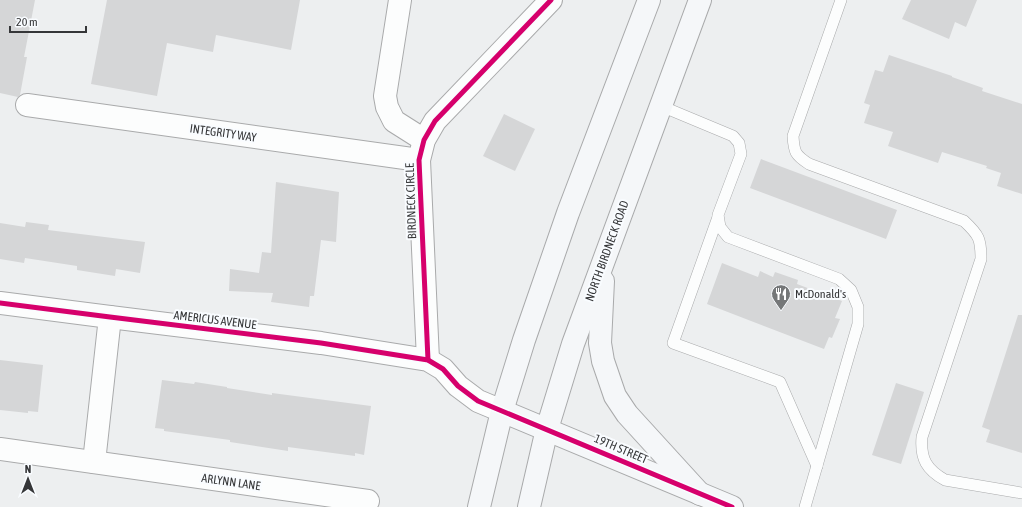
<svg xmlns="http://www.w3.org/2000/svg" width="1022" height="507" font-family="'Asap Condensed',sans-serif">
<rect width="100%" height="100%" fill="#edeff0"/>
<g fill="#d5d6d7">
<polygon points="0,0 35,0 24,57 27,57 20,95 18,97 0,93"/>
<polygon points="107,0 300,0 291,50 216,35 213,52 167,43 157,96 91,84"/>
<polygon points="911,0 977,0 966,27 955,22 949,39 902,19"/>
<polygon points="889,55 952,76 952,77 983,88 982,91 1022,104 1022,194 997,186 1001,173 986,168 987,166 942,152 938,163 888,146 893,132 864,123 870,105 864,103 875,70 883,72"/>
<polygon points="504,114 535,129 515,171 483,156"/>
<polygon points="761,159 897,210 886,239 750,188"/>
<polygon points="276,182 339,192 336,242 321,240 314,296 310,296 309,307 271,302 273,293 229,291 230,269 259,273 262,252 271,253"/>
<polygon points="26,222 49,225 48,230 145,242 140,273 116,269 115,276 77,270 77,266 25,258 24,263 0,259 0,223 25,227"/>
<polygon points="722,263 758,277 760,271 773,277 775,272 798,280 797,284 842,301 835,318 840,319 832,338 829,337 824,349 707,304"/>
<polygon points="1018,315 1022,315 1022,453 986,442 990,430 982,427"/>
<polygon points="0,360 43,365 38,412 28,411 28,413 0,410"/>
<polygon points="162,380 194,384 195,382 227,387 227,388 272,395 272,393 371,406 364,455 355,453 355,456 288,447 288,451 230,442 230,440 164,431 164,429 155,428"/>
<polygon points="896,383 924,392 901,464 872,455"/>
</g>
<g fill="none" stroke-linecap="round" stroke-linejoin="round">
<g stroke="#a9aaab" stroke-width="12">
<g id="lane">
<path d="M841,0L793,136C794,152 795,155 809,164L964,221C979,235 981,239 981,259L922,437C920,459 927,470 945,480L1022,493"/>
<polyline points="661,106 733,136 739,143 741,154 718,215 720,227 728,237 839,279 851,290 858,307 858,324 805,507"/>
<polyline points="718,217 673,343 780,382 817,466"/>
</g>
</g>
<g stroke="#a9aaab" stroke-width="24">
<g id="street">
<polyline points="400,0 385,96 387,107 394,121 424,140"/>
<polyline points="27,105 419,160"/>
<polyline points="0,303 110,317 321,343 428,360 443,369 458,386 478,401 502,411"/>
<polyline points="428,360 419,160 424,140 435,121 551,0"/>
<polyline points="0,449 368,501"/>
<polyline points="94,462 110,317"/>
</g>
</g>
<g stroke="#a9aaab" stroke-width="24">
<g id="secondary">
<polyline points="603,281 600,343 603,361 615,396 627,414 700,494"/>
<polyline points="502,411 732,507"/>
<polyline points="479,507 502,411 524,340 568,213 649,0"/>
<polyline points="529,507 547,429 573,344 700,0"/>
</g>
</g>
<use href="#lane" stroke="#fcfdfd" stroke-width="11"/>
<use href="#street" stroke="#fcfdfd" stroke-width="22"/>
<use href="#secondary" stroke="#f5f7f9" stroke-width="22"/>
<g stroke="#f9fcff" stroke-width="8">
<g id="cycleway">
<polyline points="0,303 110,317 321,343 428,360 443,369 458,386 478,401 732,507"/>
<polyline points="428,360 419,160 424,140 435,121 551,0"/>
</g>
</g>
<use href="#cycleway" stroke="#d6006c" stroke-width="5"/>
</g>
<defs>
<g id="restaurant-pin" transform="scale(1)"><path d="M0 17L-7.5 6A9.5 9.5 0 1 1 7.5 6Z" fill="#757778" stroke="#f9fcff"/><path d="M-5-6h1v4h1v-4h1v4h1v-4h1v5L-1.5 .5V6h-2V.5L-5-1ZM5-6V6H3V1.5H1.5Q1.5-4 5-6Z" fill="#fff"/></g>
</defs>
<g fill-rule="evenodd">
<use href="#restaurant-pin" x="781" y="294"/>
</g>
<g text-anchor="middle" stroke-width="4" stroke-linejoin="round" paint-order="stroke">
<g font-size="12" fill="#353638" stroke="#f9fcff">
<text transform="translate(223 133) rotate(8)" y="4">INTEGRITY WAY</text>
<text transform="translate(411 201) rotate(-92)" y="4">BIRDNECK CIRCLE</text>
<text transform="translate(607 251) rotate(-70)" y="4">NORTH BIRDNECK ROAD</text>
<text transform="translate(215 320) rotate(7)" y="4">AMERICUS AVENUE</text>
<text transform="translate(621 449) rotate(23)" y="4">19TH STREET</text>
<text transform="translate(231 482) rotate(8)" y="4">ARLYNN LANE</text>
</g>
<g font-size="12" fill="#353638" stroke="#f9fcff" text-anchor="start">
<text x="795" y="298">McDonald's</text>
</g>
</g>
<g transform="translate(28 479)" stroke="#f9fcff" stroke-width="3" paint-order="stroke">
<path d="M0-3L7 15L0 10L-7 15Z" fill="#353638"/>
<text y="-6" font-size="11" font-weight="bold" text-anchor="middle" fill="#353638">N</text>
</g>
<path d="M10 26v6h76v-6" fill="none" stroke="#353638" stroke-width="2"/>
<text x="16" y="26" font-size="12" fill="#353638" stroke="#f9fcff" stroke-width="3" paint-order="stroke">20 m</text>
</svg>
